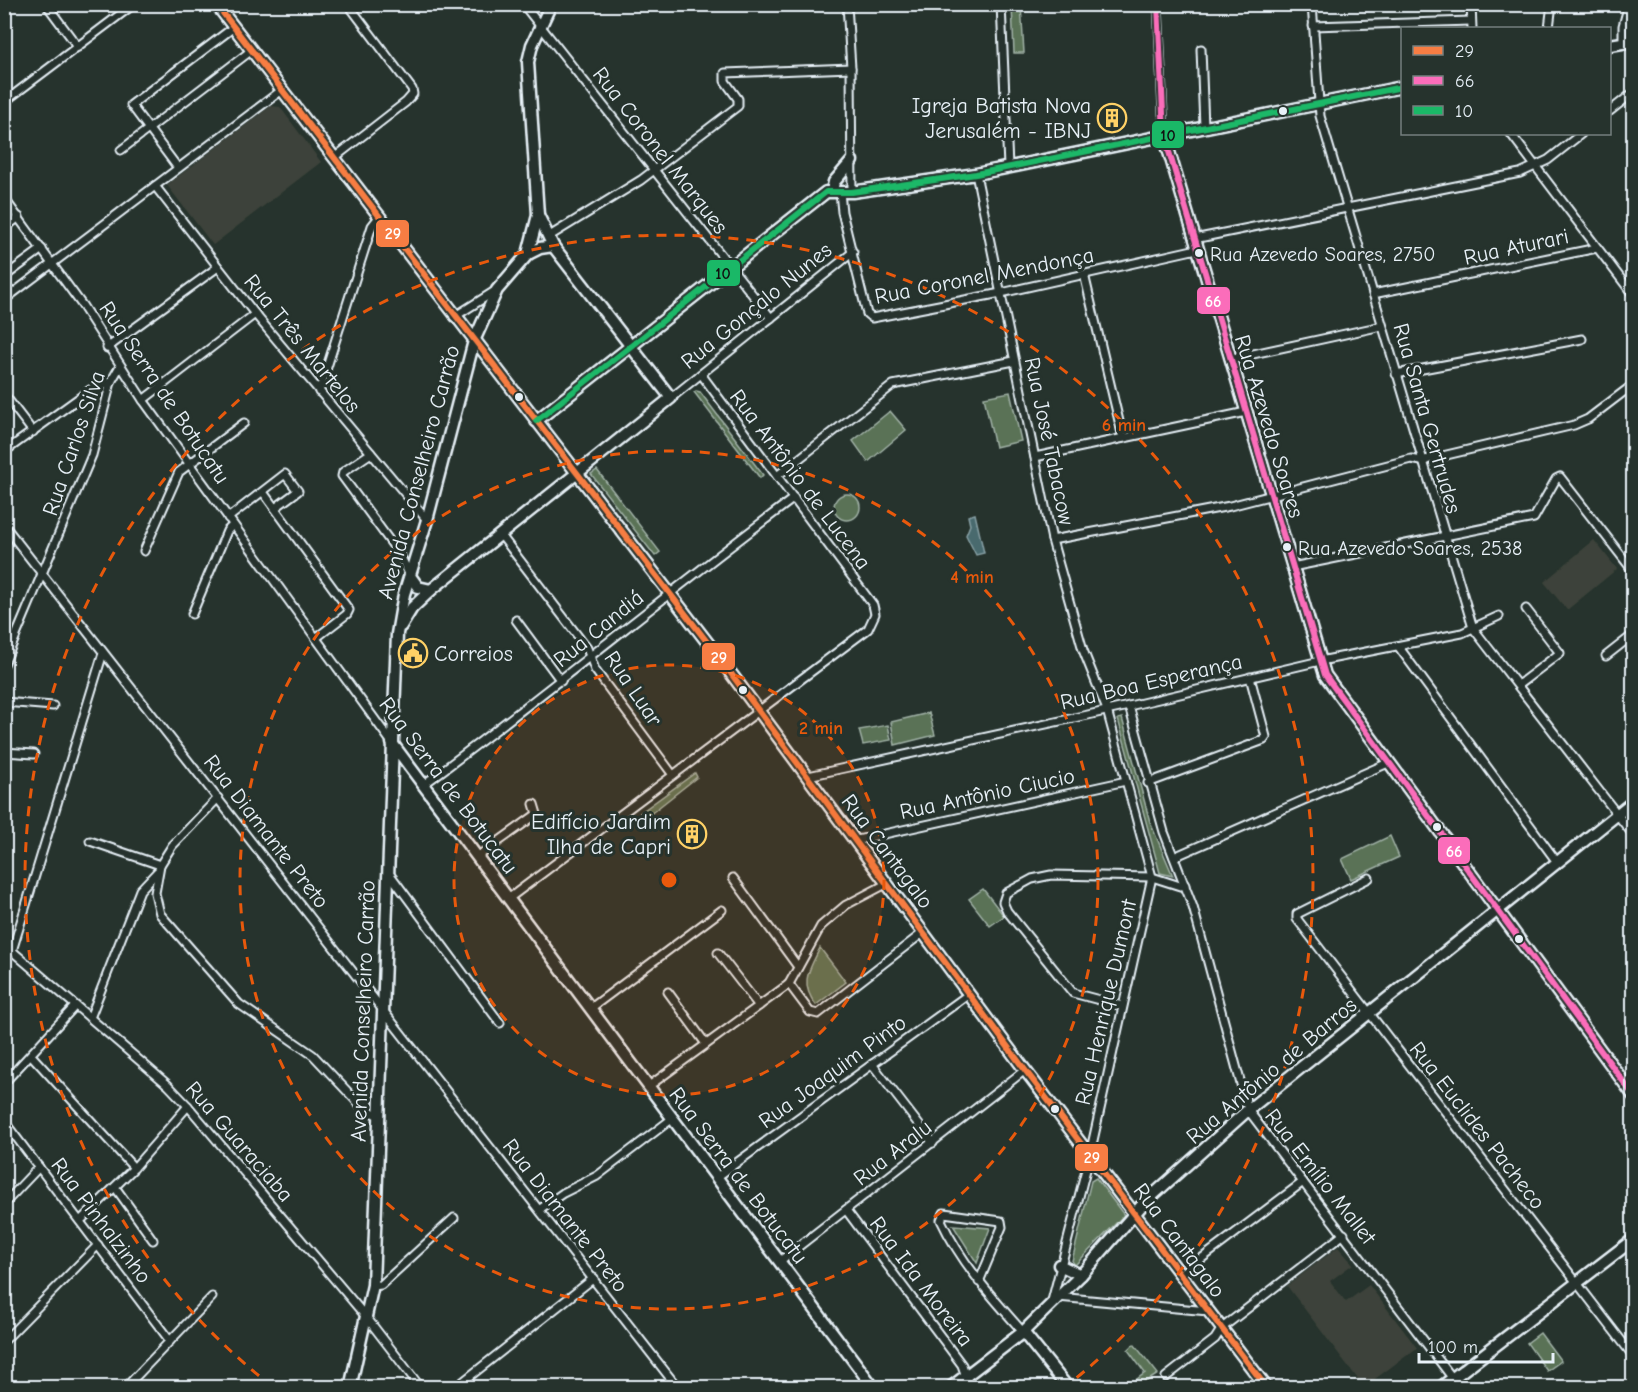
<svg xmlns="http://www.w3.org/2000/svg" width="1638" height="1392" font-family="'Comic Neue',sans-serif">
<rect width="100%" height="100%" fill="#26332d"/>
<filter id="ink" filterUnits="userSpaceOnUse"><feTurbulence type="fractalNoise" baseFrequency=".0167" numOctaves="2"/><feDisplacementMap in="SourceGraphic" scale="12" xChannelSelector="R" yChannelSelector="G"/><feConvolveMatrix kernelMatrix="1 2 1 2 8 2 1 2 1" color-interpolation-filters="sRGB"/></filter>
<g filter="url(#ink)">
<g fill="#3d433a">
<polygon points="271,106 280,107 321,162 213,245 167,185"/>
<polygon points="1594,540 1617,569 1567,610 1544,582"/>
<polygon points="1338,1247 1353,1264 1330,1281 1346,1302 1369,1285 1417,1348 1364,1387 1287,1286"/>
</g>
<g fill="#5a7256" stroke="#a1b2a7" stroke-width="1.5">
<polygon points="1012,5 1021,5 1024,53 1014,53"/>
<polygon points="696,391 700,392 763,475 760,478 694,392"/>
<polygon points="1010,392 1021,441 995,447 984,397"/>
<polygon points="890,411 906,430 868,462 853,441"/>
<polygon points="597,470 660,552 655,556 591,474"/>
<circle cx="847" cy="507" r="13"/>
<polygon points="929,713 935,735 895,745 891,722"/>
<polygon points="1122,718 1150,822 1173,876 1160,873 1118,719"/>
<polygon points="888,725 891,740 863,745 859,730"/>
<polygon points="695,773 697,777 644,819 640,813"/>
<polygon points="1390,836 1399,857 1351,879 1342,859"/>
<polygon points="983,889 1004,916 990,926 969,899"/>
<path d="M820,948L846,982L816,1005C799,983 809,970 820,948Z"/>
<polygon points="1096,1178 1124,1215 1075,1265 1072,1261 1091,1181"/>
<polygon points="953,1225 990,1228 977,1263"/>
<polygon points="1540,1333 1561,1361 1547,1371 1527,1343"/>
<polygon points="1134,1344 1158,1374 1138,1387 1126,1387 1145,1373 1128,1350"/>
</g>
<polygon fill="#486a6e" stroke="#88a0a5" stroke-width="1.5" points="975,514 984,553 976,555 966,535 970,525 968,516"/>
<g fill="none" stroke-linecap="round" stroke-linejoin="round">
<g stroke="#e8f1f8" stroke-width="11">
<g id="street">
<polyline points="46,4 78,47"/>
<polyline points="523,4 771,318"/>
<polyline points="847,4 851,68 852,192"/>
<polyline points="1001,4 1008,167"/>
<polyline points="1158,4 1164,135"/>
<polyline points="1312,4 1320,116 1473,628 1634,836"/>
<polyline points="1471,4 1472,28"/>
<polyline points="1313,26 1471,21"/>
<polyline points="1549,28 1552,4"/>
<polyline points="1623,42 1623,26 1629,4"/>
<polyline points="1201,49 1204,127"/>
<polyline points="4,102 134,4"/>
<polyline points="1610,111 1634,92"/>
<polyline points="1511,134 1634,296"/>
<polyline points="121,150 252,50"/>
<polyline points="334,158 406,102 413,94 412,89 348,4"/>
<polyline points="178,168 131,105 234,27"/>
<polyline points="976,174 1052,540 1083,650 1107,710 1152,877 1090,1154 1052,1301"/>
<polyline points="155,186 255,314 427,520"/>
<polyline points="840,192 842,212 867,314 872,318 1001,293 1197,249"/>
<polyline points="4,198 82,305 143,400 392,743"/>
<polyline points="10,224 19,217"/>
<polyline points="4,228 6,227"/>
<polyline points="548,237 641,180 738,106 738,99 725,81 725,73 851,68"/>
<polyline points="1194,239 1520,173 1548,160 1581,134"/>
<polyline points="1084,274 1123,438"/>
<polyline points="4,277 42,249"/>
<polyline points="1373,294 1597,248"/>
<polyline points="4,300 282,90"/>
<polyline points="454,317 495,291"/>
<polyline points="107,348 218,267"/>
<polyline points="1230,359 1382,326"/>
<polyline points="1396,374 1582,339"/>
<polyline points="319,392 372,226 379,217"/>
<polyline points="4,394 33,432"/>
<polyline points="671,398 853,252"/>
<polyline points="143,400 255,314"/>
<polyline points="4,452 90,390 111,382"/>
<polyline points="371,453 343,472 342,476 400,555 410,576"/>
<polyline points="1035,457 1246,412"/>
<polyline points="777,476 893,385 1014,361"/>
<polyline points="263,492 349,610 347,614 316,638"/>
<polyline points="228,518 285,474 298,491 275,508"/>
<polyline points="4,525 678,1388"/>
<polyline points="500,534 587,648 595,670 673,775"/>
<polyline points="1052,540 1230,506 1411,459 1421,461 1574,425 1588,419 1634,384"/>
<polyline points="144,551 179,472 244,423"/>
<polyline points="1292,567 1534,518 1556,479 1560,477 1634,572"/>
<polyline points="192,614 227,531 233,525"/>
<polyline points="516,620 561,681"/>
<polyline points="1398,646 1557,862"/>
<polyline points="1606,656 1634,634"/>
<polyline points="4,664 92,455 111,382 120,366"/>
<polyline points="1518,685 1560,653 1526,609"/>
<polyline points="4,702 53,706"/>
<polyline points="1129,706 1164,832 1193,907 1248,1110 1460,1388"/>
<polyline points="4,752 34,754"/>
<polyline points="808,776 1129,706 1320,661 1462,633 1499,616"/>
<polyline points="1148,783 1264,740 1266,737 1250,677"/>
<path d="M423,785C549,692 668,592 794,498"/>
<polyline points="218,798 172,846 160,865 155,893 160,914 239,1004 313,1055 363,1108 377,1115"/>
<polyline points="857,840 1126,781"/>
<polyline points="90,841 160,865"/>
<polyline points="477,857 537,814 534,804"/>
<polyline points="1174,857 1388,763"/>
<polyline points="389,873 500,1023"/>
<polyline points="733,878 798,967"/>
<polyline points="1369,878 1297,914 1297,919 1634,1357"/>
<polyline points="508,899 868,629 875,614 873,605 701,374"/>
<polyline points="4,944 168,1085 188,1106 367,1318 421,1388"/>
<polyline points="12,951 103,653"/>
<polyline points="718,953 759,1006"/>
<polyline points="789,984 810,1012 818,1014 924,932"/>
<polyline points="668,992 706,1044"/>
<polyline points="1122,1006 1073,993 1007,911 1003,902 1006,893 1032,879 1051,875 1152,877 1180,886 1185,885"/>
<polyline points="591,1008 722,910"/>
<polyline points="90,1018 140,890 157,872"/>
<polyline points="31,1055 134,1168"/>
<polyline points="872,1064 933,1143"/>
<polyline points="4,1083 75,1006"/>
<polyline points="649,1086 789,984 821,926 846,905 888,883"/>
<polyline points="4,1121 170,1341"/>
<polyline points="717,1177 969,994"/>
<polyline points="115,1187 153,1240"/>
<polyline points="4,1204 39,1167"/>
<polyline points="540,1209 563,1193 597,1176 673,1118"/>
<polyline points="846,1210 962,1365 970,1388"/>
<polyline points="80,1221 134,1168 188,1106"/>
<polyline points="780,1261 1025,1070"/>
<polyline points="1181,1274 1303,1182"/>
<path d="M979,1282L1002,1227L1001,1221L944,1213L941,1220C961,1263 992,1297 1023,1332"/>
<polyline points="373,1286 381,1285 454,1218"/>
<polyline points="1058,1297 1208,1311"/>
<polyline points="4,1341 98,1245"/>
<polyline points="1166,1377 1215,1339 1222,1328 1344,1234"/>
<polyline points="125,1388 212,1297"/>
<polyline points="455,1388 594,1278"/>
</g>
</g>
<g stroke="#e8f1f8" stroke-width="15">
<g id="secondary">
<polyline points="216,4 721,660 1025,1070 1267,1388"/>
<polyline points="1610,45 1634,41"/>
<polyline points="1164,135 1325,675 1634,1096"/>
<polyline points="832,191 834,182 852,161"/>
<polyline points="528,254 540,248 553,246"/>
<polyline points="536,421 826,192 852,192 976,174 1402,87"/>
<polyline points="410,576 418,587 431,590"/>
<polyline points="401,626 412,608 431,590 671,398 553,246 538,215"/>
<polyline points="392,743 874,1388"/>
<polyline points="1059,1265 1081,1275"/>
<polyline points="1023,1332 1068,1388"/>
<polyline points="350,1388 373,1285 397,634 404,594 427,520 474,341 497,290 528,254 538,215 528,62 532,45 551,4"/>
<polyline points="950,1388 1023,1332 1081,1275 1143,1204 1248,1110 1634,801"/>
<polyline points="1440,1388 1634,1239"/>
</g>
</g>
<use href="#street" stroke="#26332d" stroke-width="7"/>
<use href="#secondary" stroke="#26332d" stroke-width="10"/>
<g stroke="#26332d" stroke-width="10">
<polyline id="bus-1" points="216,4 721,660 1025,1070 1267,1388"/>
</g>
<g stroke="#26332d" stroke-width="10">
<polyline id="bus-2" points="1158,4 1164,135 1325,675 1634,1096"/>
</g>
<g stroke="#26332d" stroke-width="10">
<polyline id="bus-3" points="536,421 826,192 852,192 976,174 1402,87"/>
</g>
<use href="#bus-1" stroke="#f77d43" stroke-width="6"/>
<use href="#bus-2" stroke="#fb6dba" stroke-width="6"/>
<use href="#bus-3" stroke="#1ab867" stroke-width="6"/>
</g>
</g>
<circle cx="669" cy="880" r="215" fill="#e8590c" fill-opacity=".12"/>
<g fill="none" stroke="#e8590c" stroke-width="3" stroke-dasharray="10 8">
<circle cx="669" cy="880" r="215"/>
<circle cx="669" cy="880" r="429"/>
<path d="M273 1387A644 644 0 1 1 1065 1387"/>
</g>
<defs>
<g id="building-ring" transform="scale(1.5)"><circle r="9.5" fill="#26332d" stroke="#ffd166" stroke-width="1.5"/><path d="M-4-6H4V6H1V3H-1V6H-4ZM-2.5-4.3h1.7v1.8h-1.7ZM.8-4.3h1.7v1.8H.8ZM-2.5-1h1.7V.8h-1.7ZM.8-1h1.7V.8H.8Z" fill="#ffd166"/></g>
<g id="civic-ring" transform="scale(1.5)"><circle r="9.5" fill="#26332d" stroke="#ffd166" stroke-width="1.5"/><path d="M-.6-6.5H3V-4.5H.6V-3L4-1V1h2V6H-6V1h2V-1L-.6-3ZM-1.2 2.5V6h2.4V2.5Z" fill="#ffd166"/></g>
</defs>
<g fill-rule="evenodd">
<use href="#building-ring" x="1112" y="118"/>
<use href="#civic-ring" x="413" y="653"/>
<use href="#building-ring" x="692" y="834"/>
</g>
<g fill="#e8f1f8" stroke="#26332d" stroke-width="2">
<circle cx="1283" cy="111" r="5"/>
<circle cx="1199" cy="253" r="5"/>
<circle cx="519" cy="397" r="5"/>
<circle cx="1287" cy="547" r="5"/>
<circle cx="743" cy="690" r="5"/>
<circle cx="1437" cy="827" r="5"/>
<circle cx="1519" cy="939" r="5"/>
<circle cx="1055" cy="1109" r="5"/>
</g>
<g text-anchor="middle" stroke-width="6" stroke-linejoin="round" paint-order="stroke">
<g font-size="20" fill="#e8f1f8" stroke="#26332d" text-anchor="start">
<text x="1210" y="261">Rua Azevedo Soares, 2750</text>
<text x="1298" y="555">Rua Azevedo Soares, 2538</text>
</g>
<g font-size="22" fill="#e8f1f8" stroke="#26332d" text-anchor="end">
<text x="1091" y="113">Igreja Batista Nova<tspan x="1091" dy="25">Jerusalém - IBNJ</tspan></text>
<text x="434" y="661" text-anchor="start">Correios</text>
<text x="671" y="829">Edifício Jardim<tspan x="671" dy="25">Ilha de Capri</tspan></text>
</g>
<g font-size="22" fill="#e8f1f8" stroke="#26332d">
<text transform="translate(661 150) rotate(52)" y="8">Rua Coronel Marques</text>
<text transform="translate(1516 246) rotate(-12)" y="8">Rua Aturari</text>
<text transform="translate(984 275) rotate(-11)" y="8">Rua Coronel Mendonça</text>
<text transform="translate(756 305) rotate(-39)" y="8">Rua Gonçalo Nunes</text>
<text transform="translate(303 343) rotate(51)" y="8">Rua Três Martelos</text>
<text transform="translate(165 392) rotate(56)" y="8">Rua Serra de Botucatu</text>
<text transform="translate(1428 418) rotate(74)" y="8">Rua Santa Gertrudes</text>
<text transform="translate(1270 426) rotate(73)" y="8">Rua Azevedo Soares</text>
<text transform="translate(1050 441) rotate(78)" y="8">Rua José Tabacow</text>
<text transform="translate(73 443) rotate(-71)" y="8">Rua Carlos Silva</text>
<text transform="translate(418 472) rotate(-75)" y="8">Avenida Conselheiro Carrão</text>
<text transform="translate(801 479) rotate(53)" y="8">Rua Antônio de Lucena</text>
<text transform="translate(598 628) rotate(-39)" y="8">Rua Candiá</text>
<text transform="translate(1151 681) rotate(-13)" y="8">Rua Boa Esperança</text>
<text transform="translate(634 688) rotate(56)" y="8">Rua Luar</text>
<text transform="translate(449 785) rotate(53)" y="8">Rua Serra de Botucatu</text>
<text transform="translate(987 793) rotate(-12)" y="8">Rua Antônio Ciucio</text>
<text transform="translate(267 831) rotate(52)" y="8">Rua Diamante Preto</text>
<text transform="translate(888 851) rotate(53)" y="8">Rua Cantagalo</text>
<text transform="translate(1105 1002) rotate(-77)" y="8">Rua Henrique Dumont</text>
<text transform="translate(362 1011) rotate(-88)" y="8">Avenida Conselheiro Carrão</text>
<text transform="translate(1271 1070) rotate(-40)" y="8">Rua Antônio de Barros</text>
<text transform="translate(832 1071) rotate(-36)" y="8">Rua Joaquim Pinto</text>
<text transform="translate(1478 1125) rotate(52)" y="8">Rua Euclides Pacheco</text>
<text transform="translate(240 1141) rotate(49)" y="8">Rua Guaraciaba</text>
<text transform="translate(892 1152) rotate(-38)" y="8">Rua Aralu</text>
<text transform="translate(739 1175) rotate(53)" y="8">Rua Serra de Botucatu</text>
<text transform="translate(1321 1176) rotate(52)" y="8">Rua Emílio Mallet</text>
<text transform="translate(566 1215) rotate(52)" y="8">Rua Diamante Preto</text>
<text transform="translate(102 1220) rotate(53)" y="8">Rua Pinhalzinho</text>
<text transform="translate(1180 1240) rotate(53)" y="8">Rua Cantagalo</text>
<text transform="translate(922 1281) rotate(53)" y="8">Rua Ida Moreira</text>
</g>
</g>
<circle cx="669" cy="880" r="9" fill="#e8590c" stroke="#26332d" stroke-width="3"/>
<g font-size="18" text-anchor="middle" font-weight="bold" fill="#e8590c" stroke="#26332d" stroke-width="6" stroke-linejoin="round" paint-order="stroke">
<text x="1124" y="431">6 min</text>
<text x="972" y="583">4 min</text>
<text x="821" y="734">2 min</text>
</g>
<g stroke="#26332d" stroke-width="2">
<rect x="1151" y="120" width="34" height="29" rx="6" fill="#1ab867"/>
<rect x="375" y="219" width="35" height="29" rx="6" fill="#f77d43"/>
<rect x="706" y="259" width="35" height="28" rx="6" fill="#1ab867"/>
<rect x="1196" y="286" width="35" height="29" rx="6" fill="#fb6dba"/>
<rect x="701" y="642" width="35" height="29" rx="6" fill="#f77d43"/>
<rect x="1437" y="836" width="34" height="29" rx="6" fill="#fb6dba"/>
<rect x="1074" y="1143" width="35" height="29" rx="6" fill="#f77d43"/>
</g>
<g font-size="16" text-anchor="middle" font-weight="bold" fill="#fff">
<text x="393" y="239">29</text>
<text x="1213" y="307">66</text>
<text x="719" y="663">29</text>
<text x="1454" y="857">66</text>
<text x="1092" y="1163">29</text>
</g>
<g font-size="16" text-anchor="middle" font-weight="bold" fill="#111">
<text x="1168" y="141">10</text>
<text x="723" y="279">10</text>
</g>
<rect width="1638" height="1392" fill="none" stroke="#26332d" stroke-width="24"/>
<rect x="12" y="12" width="1614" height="1368" fill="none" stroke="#e8f1f8" stroke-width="2" filter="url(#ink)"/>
<rect x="1401" y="27" width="210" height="108" fill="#26332d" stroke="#747f7e" stroke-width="1.5"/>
<rect x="1413" y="46" width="30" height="9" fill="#f77d43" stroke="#747f7e" stroke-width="1.5"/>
<text x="1455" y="57" font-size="18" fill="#e8f1f8">29</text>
<rect x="1413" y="76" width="30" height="9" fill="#fb6dba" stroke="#747f7e" stroke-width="1.5"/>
<text x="1455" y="87" font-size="18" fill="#e8f1f8">66</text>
<rect x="1413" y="106" width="30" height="9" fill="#1ab867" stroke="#747f7e" stroke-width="1.5"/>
<text x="1455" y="117" font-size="18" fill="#e8f1f8">10</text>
<path d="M1419 1353v9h134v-9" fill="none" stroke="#e8f1f8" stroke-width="3"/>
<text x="1428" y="1353" font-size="18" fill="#e8f1f8" stroke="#26332d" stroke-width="4.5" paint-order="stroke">100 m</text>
</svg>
